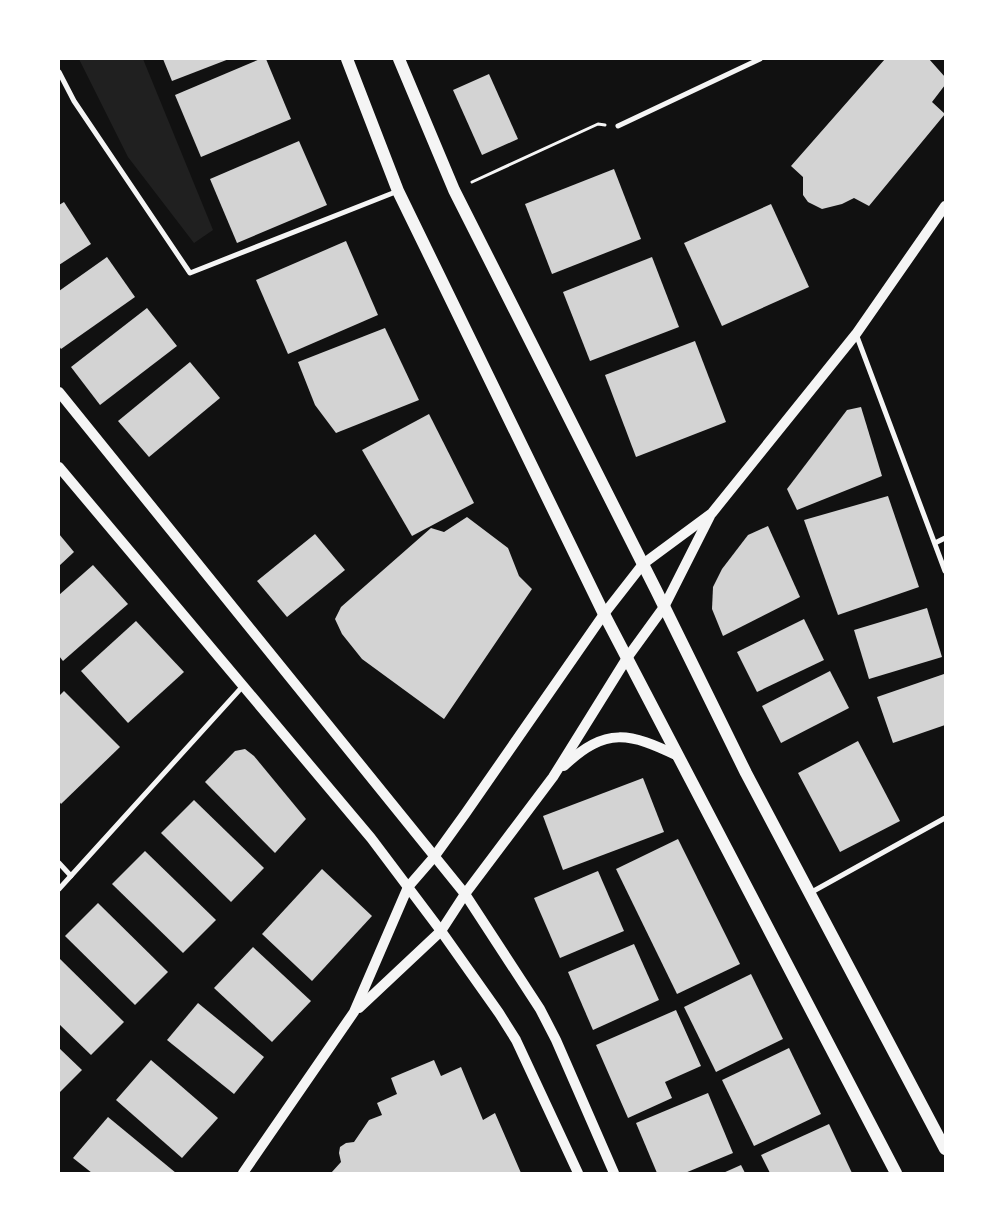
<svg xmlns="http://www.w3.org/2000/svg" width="1004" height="1232" font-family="'Archivo Narrow',sans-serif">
<rect width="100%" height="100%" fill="#111"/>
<polygon fill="#202020" points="79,59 143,59 213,230 194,243 128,157"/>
<g fill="#d3d3d3">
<polygon points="163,59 229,59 172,81"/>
<polygon points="260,59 266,59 291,119 201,157 175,95"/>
<polygon points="885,59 929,59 945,77 945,85 932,102 945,114 869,206 854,198 842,204 822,209 808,202 803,195 803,177 791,166"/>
<polygon points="489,74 518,139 482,155 453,90"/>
<polygon points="299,141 327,205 237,243 210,179"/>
<polygon points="614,169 641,239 552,274 525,204"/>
<polygon points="64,202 91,244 59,265 59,205"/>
<polygon points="771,204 809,287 722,326 684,243"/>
<polygon points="346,241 378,315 288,354 256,280"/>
<polygon points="107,257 135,297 61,349 59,346 59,291"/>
<polygon points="652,257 679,327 590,361 563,292"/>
<polygon points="147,308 177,346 100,405 71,367"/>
<polygon points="385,328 419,400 336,433 315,405 298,362"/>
<polygon points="695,341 726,422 636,457 605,375"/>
<polygon points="190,362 220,398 149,457 118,421"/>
<polygon points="861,407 882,476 797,510 787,489 847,410"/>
<polygon points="429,414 474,503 412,536 362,450"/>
<polygon points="888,496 919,587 838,615 804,520"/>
<polygon points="467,517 508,548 519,576 532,589 444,719 362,659 342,634 335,619 341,607 431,528 444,532"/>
<polygon points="768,526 800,597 723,636 712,609 713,587 722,569 748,535"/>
<polygon points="59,534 74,552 59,566"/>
<polygon points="315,534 345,570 287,617 257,581"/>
<polygon points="93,565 128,604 63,661 59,656 59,595"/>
<polygon points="927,608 942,657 869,679 854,630"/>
<polygon points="804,619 824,660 757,692 737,652"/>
<polygon points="136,621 184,672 128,723 81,671"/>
<polygon points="830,671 849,708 781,743 762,706"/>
<polygon points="944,674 945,679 945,725 893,743 877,697"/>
<polygon points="64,691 120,747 61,804 59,801 59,696"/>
<polygon points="858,741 900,821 840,852 798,773"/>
<polygon points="245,749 254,756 306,819 275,853 205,782 235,751"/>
<polygon points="643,778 664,832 563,870 543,816"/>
<polygon points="194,800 264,868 231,902 161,833"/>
<polygon points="678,839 740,964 677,994 616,869"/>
<polygon points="145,851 216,920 183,953 112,884"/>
<polygon points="322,869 372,916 312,981 262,934"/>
<polygon points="598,871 624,931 560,958 534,898"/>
<polygon points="98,903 168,972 135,1005 65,936"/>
<polygon points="634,944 659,1000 593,1030 568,972"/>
<polygon points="253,947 311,1001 272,1042 214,988"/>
<polygon points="59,958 124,1022 91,1055 59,1024"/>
<polygon points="751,974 783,1039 716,1072 684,1007"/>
<polygon points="198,1003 264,1057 234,1094 167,1040"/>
<polygon points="676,1010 701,1066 665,1082 672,1098 628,1118 596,1045"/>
<polygon points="59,1048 82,1070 59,1093"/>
<polygon points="789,1048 821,1114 754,1146 722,1080"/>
<polygon points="151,1060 218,1118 182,1158 116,1100"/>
<polygon points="434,1060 441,1076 461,1067 483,1120 495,1113 521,1173 331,1173 341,1162 339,1153 340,1147 346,1143 354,1142 369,1120 382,1115 377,1103 397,1094 391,1078"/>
<polygon points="708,1093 733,1153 685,1173 657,1173 636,1123"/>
<polygon points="108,1117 176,1173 92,1173 73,1158"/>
<polygon points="829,1124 852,1173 770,1173 761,1155"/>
<polygon points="741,1165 745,1173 723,1173"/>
</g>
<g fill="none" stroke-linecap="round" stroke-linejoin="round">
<polyline stroke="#f5f5f5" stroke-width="3" points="472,182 598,124 605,125"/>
<g stroke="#f5f5f5" stroke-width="5">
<polyline points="59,72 74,101 190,273 398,191"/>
<polyline points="618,126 760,59"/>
<polyline points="856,334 945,571"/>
<polyline points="935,543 945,538"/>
<polyline points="59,863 71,876"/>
<polyline points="59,889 243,686"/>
<polyline points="810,893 945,818"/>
</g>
<g stroke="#f5f5f5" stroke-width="10">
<polyline points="59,392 465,894 540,1009 556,1040 614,1173"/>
<polyline points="59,467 371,838 441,931 499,1013 516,1040 578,1173"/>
<path d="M564,766C606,726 630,733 678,756"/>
<polyline points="359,1008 441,931 465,894 553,777 627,658 664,607 710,516"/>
<polyline points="243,1173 354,1012 408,887 434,857 465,814 604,614 643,564 712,513 856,334 945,206"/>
</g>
<g stroke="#f5f5f5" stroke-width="12">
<polyline points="347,59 398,191 604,614 896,1173"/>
<polyline points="399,59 454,190 656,590 746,773 945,1149"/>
</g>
</g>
<rect width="1004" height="1232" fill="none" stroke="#ffffff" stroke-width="120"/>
</svg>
